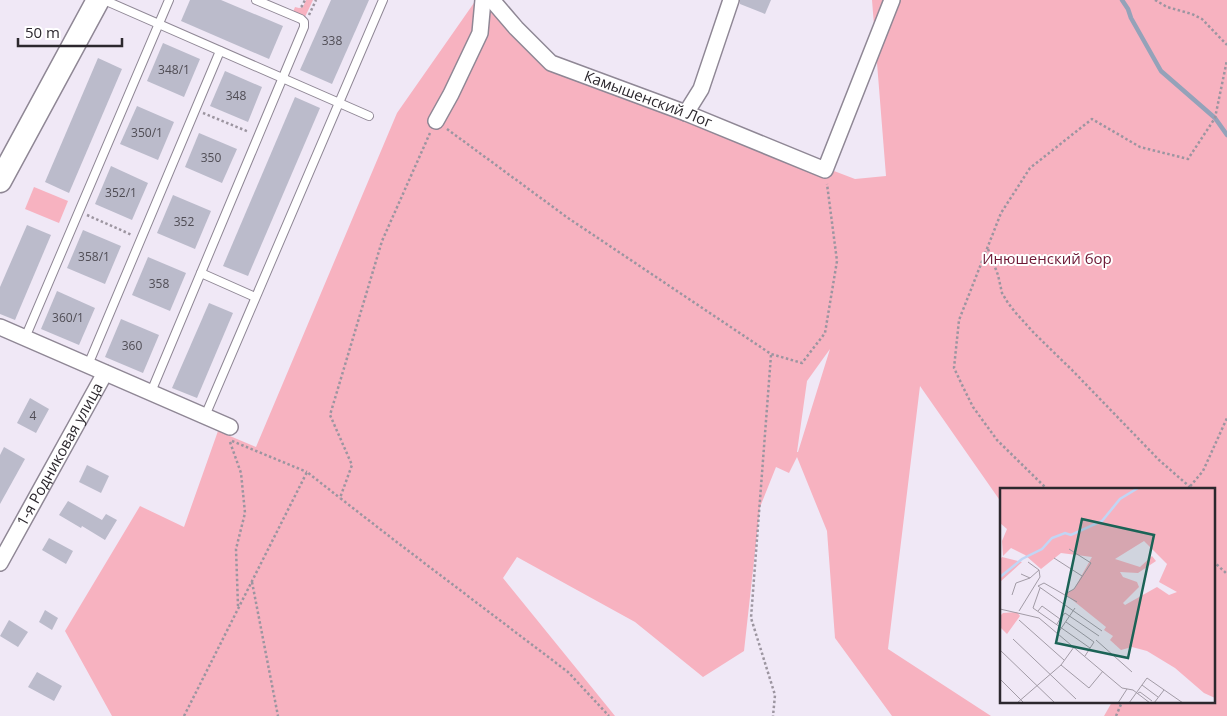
<svg xmlns="http://www.w3.org/2000/svg" width="1227" height="716" font-family="'Open Sans',sans-serif">
<rect width="100%" height="100%" fill="#f0e8f6"/>
<g fill="#f7b2c0" fill-rule="evenodd">
<polygon points="306,0 313,0 305,17 293,12 295,7 299,8 303,7"/>
<path d="M476,0H492L551,63L855,179L886,176L872,0H1227V716H1104L1112,702H1213V490H1001V502L920,386L888,649L991,716H892L835,638L827,531L797,457L789,473L776,467L760,507L744,651L703,677L635,622L517,557L503,578L615,716H112L65,631L140,506L184,527L218,431L256,447L397,113ZM830,349L798,452H797L807,381Z"/>
<polygon points="34,187 68,201 59,223 25,209"/>
</g>
<g fill="none" stroke-linecap="round" stroke-linejoin="round">
<polyline stroke="#94a2b9" stroke-width="4.5" points="1122,0 1128,9 1131,18 1161,71 1215,118 1227,135"/>
</g>
<g fill="#bbbbcb">
<polygon points="190,0 221,0 283,26 269,59 181,21"/>
<polygon points="331,0 369,0 332,84 300,70"/>
<polygon points="740,0 771,0 765,14 740,4"/>
<polygon points="163,43 200,59 184,97 147,81"/>
<polygon points="98,58 122,69 69,193 45,182"/>
<polygon points="225,71 262,87 248,122 210,106"/>
<polygon points="295,97 320,108 248,276 223,266"/>
<polygon points="137,106 174,122 158,160 120,144"/>
<polygon points="199,133 237,149 222,183 185,167"/>
<polygon points="111,166 148,183 132,220 95,204"/>
<polygon points="173,195 211,211 195,249 157,233"/>
<polygon points="27,225 51,235 15,320 0,314 0,287"/>
<polygon points="83,230 121,246 105,284 67,268"/>
<polygon points="148,257 186,273 170,311 132,295"/>
<polygon points="57,291 95,308 79,345 41,329"/>
<polygon points="209,303 233,313 197,398 172,388"/>
<polygon points="121,319 159,335 143,373 105,357"/>
<polygon points="30,398 49,409 36,433 17,423"/>
<polygon points="4,447 25,459 0,504 0,455"/>
<polygon points="87,465 109,476 101,493 79,482"/>
<polygon points="68,501 102,520 106,514 117,520 105,540 82,526 81,528 59,515"/>
<polygon points="49,538 73,551 66,564 42,550"/>
<polygon points="45,610 58,618 52,630 39,622"/>
<polygon points="9,620 28,632 18,647 0,636"/>
<polygon points="37,672 62,686 54,701 28,687"/>
</g>
<g fill="none" stroke-linecap="round" stroke-linejoin="round">
<g stroke="#8f8795" stroke-width="10">
<g id="lane">
<polyline points="104,0 369,116"/>
<polyline points="201,273 255,297"/>
<polyline points="25,338 169,0"/>
<polyline points="88,365 220,51"/>
<polyline points="151,392 304,27 304,22 301,19 256,0"/>
<polyline points="205,416 383,0"/>
</g>
</g>
<g stroke="#8f8795" stroke-width="18">
<g id="street">
<path id="s1" d="M492,0L516,28L551,63L686,113L825,170L892,0"/>
<polyline points="686,113 701,89 731,0"/>
<polyline points="436,121 451,94 480,33 483,0"/>
<polyline points="0,327 230,427"/>
<path id="s2" d="M0,563L105,373"/>
</g>
</g>
<g stroke="#8f8795" stroke-width="25">
<polyline id="secondary" points="0,181 98,0"/>
</g>
<g stroke="#9c95a0" stroke-width="2.5" stroke-dasharray="2.5 2.5" stroke-linecap="butt">
<polyline points="1155,0 1167,7 1192,14 1202,19 1227,45"/>
<polyline points="301,7 302,6 305,0"/>
<polyline points="309,15 316,0"/>
<polyline points="203,113 249,132"/>
<polyline points="447,129 568,218 771,354 802,363 825,333 837,261 827,184"/>
<polyline points="430,133 382,241 330,415 352,465 340,498 398,543 568,672 609,716"/>
<polyline points="87,215 132,235"/>
<polyline points="988,249 998,275 1002,293 1008,303 1015,312 1034,333 1072,370 1159,460 1190,487"/>
<polyline points="771,355 751,618 775,695 773,716"/>
<polyline points="232,441 307,472"/>
<polyline points="230,442 241,473 245,513 236,549 238,606"/>
<polyline points="1048,490 997,440 973,407 964,389 954,368 959,320 1001,213 1030,168 1092,119 1140,147 1188,159 1215,118 1227,60"/>
<polyline points="1187,490 1203,471 1227,418"/>
<polyline points="1213,561 1227,574"/>
<polyline points="252,582 278,716"/>
<polyline points="184,716 307,472 340,498"/>
<polyline points="1116,716 1122,702"/>
</g>
<use href="#lane" stroke="#fff" stroke-width="8"/>
<use href="#street" stroke="#fff" stroke-width="15"/>
<use href="#secondary" stroke="#fff" stroke-width="22"/>
</g>
<g text-anchor="middle" stroke-width="4" stroke-linejoin="round" paint-order="stroke">
<g font-size="12" fill="#504d55">
<text x="332" y="45">338</text>
<text x="174" y="74">348/1</text>
<text x="236" y="100">348</text>
<text x="147" y="137">350/1</text>
<text x="211" y="162">350</text>
<text x="121" y="197">352/1</text>
<text x="184" y="226">352</text>
<text x="94" y="261">358/1</text>
<text x="159" y="288">358</text>
<text x="68" y="322">360/1</text>
<text x="132" y="350">360</text>
<text x="33" y="420">4</text>
</g>
<g font-size="15" fill="#2c282e" stroke="#fff">
<text dy="5" stroke="none"><textPath href="#s1" startOffset="190">Камышенский Лог</textPath></text>
<text dy="5" stroke="none"><textPath href="#s2" startOffset="124">1-я Родниковая улица</textPath></text>
</g>
<g font-size="15" fill="#6f1936" stroke="#fff">
<text x="1047" y="264">Инюшенский бор</text>
</g>
</g>
<g transform="translate(1000 488)">
<rect width="215" height="215" fill="#f0e8f6"/>
<path d="M0,0H215V210L204,205L175,180L147,163L132,159L121,162L110,152L113,148L104,142L106,139L65,106L74,101L92,69L61,65L41,81L25,67L11,60L3,68L2,53L7,41L0,35ZM144,53L167,76L159,94L177,104L169,107L157,99L125,117L123,115L139,99L137,94L123,89L120,84L138,85L156,73L152,68L140,79L115,71ZM2,69L22,74L0,94V72ZM17,124L20,128L7,146L0,139V128L3,125Z" fill="#f7b2c0" fill-rule="evenodd"/>
<path fill="none" stroke="#c1d6f5" stroke-width="2.5" d="M0,89L22,71L42,61L52,50L65,45L71,47L102,33L120,11L138,0"/>
<path fill="none" stroke="#a29ba6" stroke-width="1" d="M54,70L82,88M21,86L30,90L39,82M38,98L102,143M38,98L44,95L77,114M40,100L33,120L90,160M65,106L74,101L91,75L69,61M12,107L16,95L30,90M0,121L39,130L122,200L133,202L150,215M19,123L40,89L39,82L28,74M38,123L42,118L60,131L57,136M60,131L65,125L99,148M19,132L64,172M66,134L94,154M58,145L75,120M13,151L76,211M96,152L132,184M0,162L55,215M85,168L94,154M61,177L89,200L103,183M0,191L24,215M142,197L158,209M138,205L140,204L152,213M17,215L61,177L74,159M118,215L127,201M129,215L147,190L183,215M154,215L164,202"/>
<path fill="#1b6356" fill-opacity="0.15" stroke="#1b6356" stroke-width="2.5" d="M82,31L154,47L128,170L56,155Z"/>
<rect width="215" height="215" fill="none" stroke="#2c282e" stroke-width="2.5"/>
</g>
<path d="M18 38v8h104v-8" fill="none" stroke="#2c282e" stroke-width="2.5"/>
<text x="25" y="38" font-size="15" fill="#2c282e" stroke="#ffffff" stroke-width="4" paint-order="stroke">50 m</text>
</svg>
